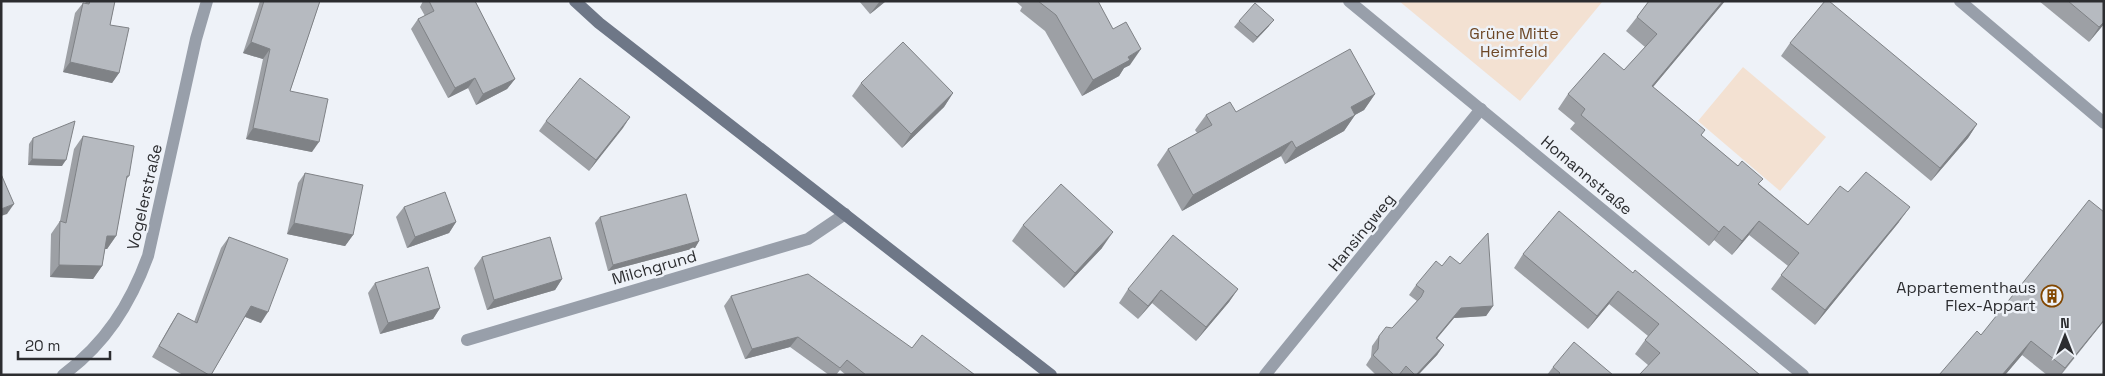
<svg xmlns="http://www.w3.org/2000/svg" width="2105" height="376" font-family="'Space Grotesk',sans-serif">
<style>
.green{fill:#f3e1d2}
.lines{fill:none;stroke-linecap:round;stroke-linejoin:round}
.lane{stroke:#989faa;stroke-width:12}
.street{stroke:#989faa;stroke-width:12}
.secondary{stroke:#6e7787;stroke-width:12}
.wall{fill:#9da0a5}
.shaded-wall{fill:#7f8286}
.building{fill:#b6bac0;stroke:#7f8286}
.labels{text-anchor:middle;stroke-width:5;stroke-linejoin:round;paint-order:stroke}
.park-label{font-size:16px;fill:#6d4726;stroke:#eef2f8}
.street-label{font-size:16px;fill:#2c2d30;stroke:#eef2f8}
.poi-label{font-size:16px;fill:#2c2d30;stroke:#eef2f8;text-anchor:end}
</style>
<rect width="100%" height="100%" fill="#eef2f8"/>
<g class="green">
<path d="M1399,1H1603L1520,101Z"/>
<path d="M1743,67L1826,137L1780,191L1698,121Z"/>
</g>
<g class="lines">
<path class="lane" d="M467,340L808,239L845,214"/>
<g class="street">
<path d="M1349,1L1803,375"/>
<path d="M1960,1L2104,123"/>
<path d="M63,375C105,344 130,305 148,256L196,39L207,1"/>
<path d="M1265,375L1481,109"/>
</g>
<path class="secondary" d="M575,1L599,23L1051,375"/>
</g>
<g class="wall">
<path d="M86,1H115L110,25L119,73L112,83L63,72L75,13L83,3L85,4Z"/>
<path d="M260,1H320L290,91L312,152L246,139L263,59L243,53Z"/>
<path d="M423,1H475L515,79L507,89L476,105L468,88L448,98L411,29L418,19L425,16L420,7Z"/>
<path d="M859,1H886L870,14Z"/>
<path d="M1015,1H1098L1130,65L1124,68L1119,76L1082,96L1045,31L1020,11L1022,7Z"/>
<path d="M1649,1H1725L1653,87L1705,130L1701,135L1808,225L1848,192L1899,222L1815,325L1771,289L1788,266L1749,235L1732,255L1714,240L1709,246L1570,129L1575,123L1558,109L1568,94L1624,70L1645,47L1626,31L1637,17Z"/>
<path d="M2039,1H2104V24L2089,42Z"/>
<path d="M1239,21L1269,26L1253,43L1234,27Z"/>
<path d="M1790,43L1977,124L1968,138L1931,181L1781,56Z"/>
<path d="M861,83L953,93L944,107L902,148L852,96Z"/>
<path d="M1375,94L1364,110L1355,115L1344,131L1285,164L1281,156L1182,211L1157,165L1168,149L1197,133L1195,130L1206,115L1236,112Z"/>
<path d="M630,117L589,171L539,131L546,121Z"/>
<path d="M83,136L129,176L126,180L116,236L107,249H105L102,266L93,279L50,277L51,234L60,221L74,149Z"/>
<path d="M33,138L62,166L28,165L29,144Z"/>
<path d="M305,173L353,235L345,246L287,234L298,183Z"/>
<path d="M404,207L456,222L449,233L407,248L396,217Z"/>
<path d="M2104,212V321L2061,375H2047L2022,355L2005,375H1939L1981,335Z"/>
<path d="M600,217L699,241L695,248L608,271L595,223Z"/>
<path d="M1023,225L1102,248L1064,288L1012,241Z"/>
<path d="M229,237L261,323L245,317L211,375H183L152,357L171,324L178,313L194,322L221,248Z"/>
<path d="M1523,254L1633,273L1760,375L1648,365L1635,354L1648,336L1609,304L1588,329L1514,268Z"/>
<path d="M482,257L562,279L555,290L487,310L474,268Z"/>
<path d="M1442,266L1493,306L1486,316L1454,318L1437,338L1444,345L1437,355L1418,375H1376L1366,365L1371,357L1372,346L1379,336L1392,328L1417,301L1409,295L1416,285Z"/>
<path d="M375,283L440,308L433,319L380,334L368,293Z"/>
<path d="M1128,289H1238L1229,302L1196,341L1152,303L1138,319L1119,303Z"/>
<path d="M731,296L912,348L975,375H846L840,370L836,375H829L790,347L745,359L724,306Z"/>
<path d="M1553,367L1613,375H1547Z"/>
</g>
<g class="shaded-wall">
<path d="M880,1H886L870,14Z"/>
<path d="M1723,1H1725L1642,100L1652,86Z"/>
<path d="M1274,20L1269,26L1253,43L1257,37Z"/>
<path d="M2104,22V24L2089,42L2099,27Z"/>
<path d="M251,42L270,49L263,59L243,53Z"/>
<path d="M1141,49L1130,65L1124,68L1119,76L1082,96L1093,80L1128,57Z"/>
<path d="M70,62L119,73L112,83L63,72Z"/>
<path d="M475,78L468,88L448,98L455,88Z"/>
<path d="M515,79L507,89L476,105L483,94Z"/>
<path d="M953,93L944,107L902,148L911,134Z"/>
<path d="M1375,94L1364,110L1340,123L1351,107Z"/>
<path d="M1355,115L1344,131L1285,164L1296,148Z"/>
<path d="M630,117L623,128L589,171L596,160Z"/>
<path d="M1977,124L1968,138L1931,181L1940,168Z"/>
<path d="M253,128L319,142L312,152L246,139Z"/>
<path d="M1292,141L1281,156L1182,211L1193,195Z"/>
<path d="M32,159L66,160L62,166L28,165Z"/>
<path d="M14,204L7,214L1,216V209Z"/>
<path d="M1910,207L1899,222L1815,325L1825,310Z"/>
<path d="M1759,221L1749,235L1732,255L1742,241Z"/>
<path d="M456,222L449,233L407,248L415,237Z"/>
<path d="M294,223L353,235L345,246L287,234Z"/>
<path d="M1724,226L1714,240L1709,246L1719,232Z"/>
<path d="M1113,232L1102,248L1064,288L1075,273Z"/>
<path d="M107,236H116L107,249H98Z"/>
<path d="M699,241L695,248L608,271L613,265Z"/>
<path d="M59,265L102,266L93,279L50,277Z"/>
<path d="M562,279L555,290L487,310L494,300Z"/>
<path d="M1238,289L1229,302L1196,341L1206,327Z"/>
<path d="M1161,290L1152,303L1138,319L1148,306Z"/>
<path d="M1618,291L1609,304L1588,329L1597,316Z"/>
<path d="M251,306L268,312L261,323L243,316Z"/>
<path d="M1493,306L1486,316L1454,318L1429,348L1436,338L1461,308Z"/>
<path d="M440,308L433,319L380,334L388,323Z"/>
<path d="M2104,320V321L2060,375L2065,368Z"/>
<path d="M798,337L790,347L745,359L752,349Z"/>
<path d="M2031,341L2022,355L2005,375H2002Z"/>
<path d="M1444,345L1437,355L1418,375H1416Z"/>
</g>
<g class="building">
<path d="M90,1H115L110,25L129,28L119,73L70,62L83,3L89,4Z"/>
<path d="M264,1H320L290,91L328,99L319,142L253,128L270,49L251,42Z"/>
<path d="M429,1H475L515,79L483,94L475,78L455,88L418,19L434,11Z"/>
<path d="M1038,1H1098L1113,29L1126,22L1141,49L1128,57L1130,60L1093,80L1056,15Z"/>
<path d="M1649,1H1723L1652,86L1705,130L1701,135L1738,166L1742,161L1763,179L1758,184L1808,225L1840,186L1848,192L1866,172L1910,207L1825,310L1781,275L1799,253L1759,221L1742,241L1724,226L1719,232L1581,115L1585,109L1568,94L1604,53L1624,70L1657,34L1637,17Z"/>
<path d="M1825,1H1829L1977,124L1940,168L1790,43Z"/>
<path d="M2068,1H2104V22L2099,27Z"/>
<path d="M1255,3L1274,20L1257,37L1239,21Z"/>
<path d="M903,42L953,93L911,134L861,83Z"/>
<path d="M1350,49L1375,94L1351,107L1355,115L1296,148L1292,141L1193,195L1168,149L1212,125L1206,115L1230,102L1236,112Z"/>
<path d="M580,78L630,117L596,160L546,121Z"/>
<path d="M75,121L66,160L32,159L33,138Z"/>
<path d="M83,136L134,146L129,176H127L116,236H107L102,266L59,265L60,221L66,223Z"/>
<path d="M305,173L363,185L353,235L294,223Z"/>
<path d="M1,174L14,204L1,209Z"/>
<path d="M1061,184L1113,232L1075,273L1023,225Z"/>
<path d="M445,192L456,222L415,237L404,207Z"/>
<path d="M686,194L699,241L613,265L600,217Z"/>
<path d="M2089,200L2104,212V320L2065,368L2031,341L2002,375H1939L1977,331L1981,335Z"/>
<path d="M1559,211L1633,273L1635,270L1760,375H1639L1660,353L1645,340L1659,324L1618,291L1597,316L1523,254Z"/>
<path d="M1488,233L1493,306L1461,308L1436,338L1444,345L1416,375H1415L1406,366L1399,375H1394L1373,355L1378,349L1379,336L1386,327L1392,328L1421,297L1424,291L1416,285L1436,261L1442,266L1450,256L1460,264Z"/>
<path d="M1173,235L1238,289L1206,327L1161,290L1148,306L1128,289Z"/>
<path d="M229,237L288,259L268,312L251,306L211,375H209L159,346L178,313L197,323Z"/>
<path d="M550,237L562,279L494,300L482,257Z"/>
<path d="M428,267L440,308L388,323L375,283Z"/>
<path d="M808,274L912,348L922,335L975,375H866L847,360L840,368L798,337L752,349L731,296Z"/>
<path d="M1574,342L1613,375H1558L1560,373L1553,367Z"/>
</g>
<defs>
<g id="building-ring" transform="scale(1.125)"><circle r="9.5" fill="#eef2f8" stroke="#824700" stroke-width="1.5"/><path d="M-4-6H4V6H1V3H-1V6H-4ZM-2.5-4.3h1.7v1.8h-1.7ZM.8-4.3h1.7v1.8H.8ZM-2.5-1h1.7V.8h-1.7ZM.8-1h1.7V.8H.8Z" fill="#824700"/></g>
</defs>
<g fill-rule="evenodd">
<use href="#building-ring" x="2052" y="296"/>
</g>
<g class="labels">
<g class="park-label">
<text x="1514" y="39">Grüne Mitte<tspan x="1514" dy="18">Heimfeld</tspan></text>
</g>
<g class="street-label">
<text transform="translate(1587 175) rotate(40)" y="6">Homannstraße</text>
<text transform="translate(144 197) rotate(-77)" y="6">Vogelerstraße</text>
<text transform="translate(1361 232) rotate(-51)" y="6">Hansingweg</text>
<text transform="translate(654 267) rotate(-16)" y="6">Milchgrund</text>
</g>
<g class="poi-label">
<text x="2036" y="293">Appartementhaus<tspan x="2036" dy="18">Flex-Appart</tspan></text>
</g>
</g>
<rect width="2105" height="376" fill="none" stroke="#2c2d30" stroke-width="5"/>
<g transform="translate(2065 336)" stroke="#eef2f8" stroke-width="4" paint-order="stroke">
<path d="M0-4L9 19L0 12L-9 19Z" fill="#2c2d30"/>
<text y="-8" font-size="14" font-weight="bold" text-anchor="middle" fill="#2c2d30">N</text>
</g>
<path d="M18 351v8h92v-8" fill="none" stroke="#2c2d30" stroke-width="2.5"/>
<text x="25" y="351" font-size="15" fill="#2c2d30" stroke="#eef2f8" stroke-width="4" paint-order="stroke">20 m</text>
</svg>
